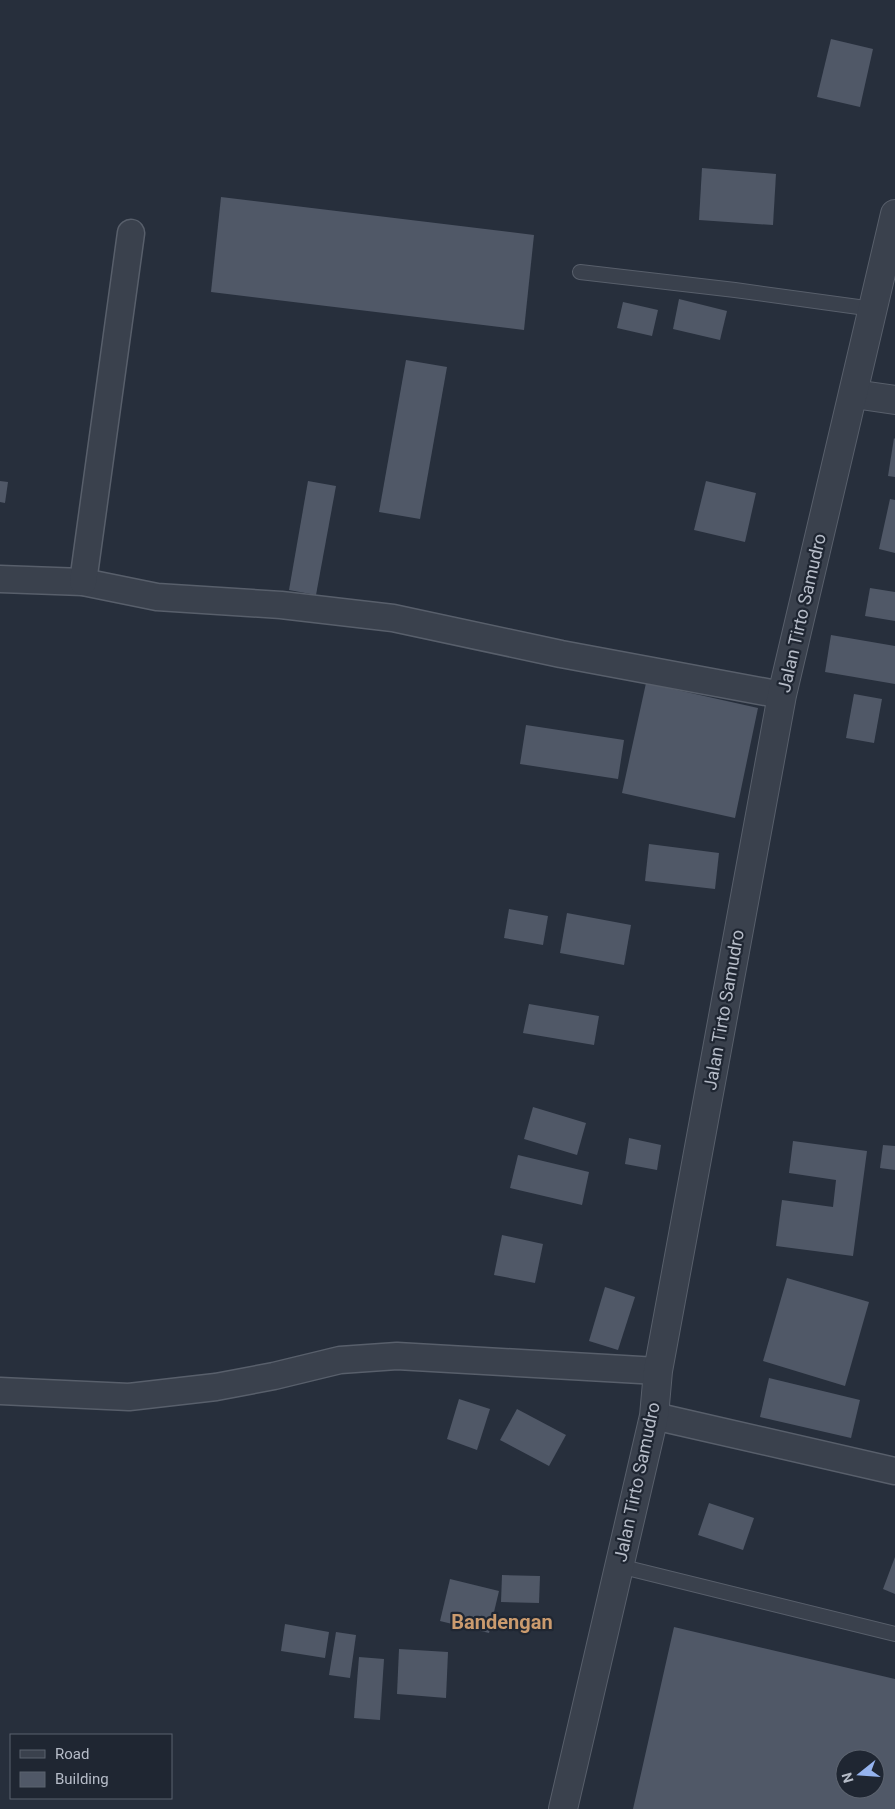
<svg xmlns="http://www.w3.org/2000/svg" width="895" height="1809" font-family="Roboto,sans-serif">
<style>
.building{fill:#505867;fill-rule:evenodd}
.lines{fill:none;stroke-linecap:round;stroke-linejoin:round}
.service-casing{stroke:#585f6b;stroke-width:16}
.minor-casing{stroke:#585f6b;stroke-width:29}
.tertiary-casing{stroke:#585f6b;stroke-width:30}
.service{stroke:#3a414d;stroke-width:14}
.minor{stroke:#3a414d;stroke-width:26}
.tertiary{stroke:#3a414d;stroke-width:28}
.labels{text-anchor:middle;stroke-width:4.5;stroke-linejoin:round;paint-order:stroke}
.street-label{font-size:18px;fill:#b6bcc8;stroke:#1f2632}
.quarter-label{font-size:20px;font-weight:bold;fill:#cb9b6e;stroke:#1f2632}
</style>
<rect width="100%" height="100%" fill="#272f3c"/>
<g class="building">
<path d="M831,39L873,49L860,107L817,97Z"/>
<path d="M702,168L776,174L773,225L699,220Z"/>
<path d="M221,197L534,235L524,330L211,292Z"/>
<path d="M679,299L727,311L720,340L673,329Z"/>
<path d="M623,302L658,310L652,336L617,328Z"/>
<path d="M406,360L447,367L420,519L379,512Z"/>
<path d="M894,438L895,439V477L888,476Z"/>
<path d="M0,481L8,482L5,503L0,502Z"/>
<path d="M308,481L336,486L316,595L289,590Z"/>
<path d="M706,481L756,493L745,542L694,530Z"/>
<path d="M890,499L895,500V553L879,549Z"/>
<path d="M870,588L895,592V621L865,616Z"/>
<path d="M831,635L895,646V684L825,672Z"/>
<path d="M646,683L758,708L735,818L622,793Z"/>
<path d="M854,694L882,699L874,743L846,738Z"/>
<path d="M526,725L624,740L618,779L520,764Z"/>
<path d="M649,844L719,853L715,889L645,881Z"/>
<path d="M509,909L548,916L543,945L504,938Z"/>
<path d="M567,913L631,925L624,965L560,953Z"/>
<path d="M529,1004L599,1016L594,1045L523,1033Z"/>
<path d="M533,1107L586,1123L577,1155L524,1139Z"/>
<path d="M629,1138L661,1145L657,1170L625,1164Z"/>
<path d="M793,1141L867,1151L853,1256L776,1246L782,1200L833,1207L836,1180L789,1173Z"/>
<path d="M883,1145L895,1146V1170L880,1168Z"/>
<path d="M518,1155L589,1172L582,1205L510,1188Z"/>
<path d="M502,1235L543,1244L535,1283L494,1275Z"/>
<path d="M787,1278L869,1302L845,1386L763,1361Z"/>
<path d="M605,1287L635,1297L618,1350L589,1341Z"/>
<path d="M769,1378L860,1400L851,1438L760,1417Z"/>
<path d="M459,1399L490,1409L477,1450L447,1439Z"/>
<path d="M517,1409L566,1435L549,1466L500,1440Z"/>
<path d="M709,1503L754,1518L743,1550L698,1535Z"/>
<path d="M895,1557V1594L883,1589Z"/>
<path d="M502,1575L540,1576L539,1603L501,1602Z"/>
<path d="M450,1579L499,1591L489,1633L440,1621Z"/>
<path d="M285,1624L329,1632L325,1658L281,1651Z"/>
<path d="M674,1627L895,1679V1809H633ZM845,1759H875V1789H845Z"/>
<path d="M336,1632L356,1635L350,1678L329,1675Z"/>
<path d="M399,1649L448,1652L446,1698L397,1694Z"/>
<path d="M359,1657L384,1659L380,1720L354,1718Z"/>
</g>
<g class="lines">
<g class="service-casing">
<g id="service">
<path d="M580,272L735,290L873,309"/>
<path d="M619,1566L895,1634"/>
</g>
</g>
<g class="minor-casing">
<g id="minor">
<path d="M0,579L83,582L157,597L281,605L393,618L561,654L782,695"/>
<path d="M83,582L131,233"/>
<path d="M0,1391L129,1397L216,1387L274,1376L340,1360L397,1356L658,1371"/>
<path d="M654,1416L895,1471"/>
</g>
</g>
<g class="tertiary-casing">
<g id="tertiary">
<path d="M854,394L895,400"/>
<path d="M563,1809L654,1416L658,1371L782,695L895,214"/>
</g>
</g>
<use href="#service" class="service"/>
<use href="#minor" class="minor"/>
<use href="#tertiary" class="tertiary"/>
</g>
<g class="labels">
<g class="street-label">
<text transform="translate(802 613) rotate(-77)" y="6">Jalan Tirto Samudro</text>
<text transform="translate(724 1010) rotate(-80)" y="6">Jalan Tirto Samudro</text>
<text transform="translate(637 1482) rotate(-78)" y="6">Jalan Tirto Samudro</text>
</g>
<g class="quarter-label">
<text x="502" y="1629">Bandengan</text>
</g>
</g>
<rect x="10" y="1734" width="162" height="65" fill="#1f2632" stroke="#5b626e"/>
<rect x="20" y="1750" width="25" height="8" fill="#3a414d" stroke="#5b626e"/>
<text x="55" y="1759" font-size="15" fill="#b6bcc8">Road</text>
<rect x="20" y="1772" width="25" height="15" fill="#505867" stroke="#5b626e"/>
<text x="55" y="1784" font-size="15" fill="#b6bcc8">Building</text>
<g transform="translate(860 1774) rotate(253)"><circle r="24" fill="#1f2632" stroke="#5b626e"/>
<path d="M0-4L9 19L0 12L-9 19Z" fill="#95b3ee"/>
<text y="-8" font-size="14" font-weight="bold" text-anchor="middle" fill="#b6bcc8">N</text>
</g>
</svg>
